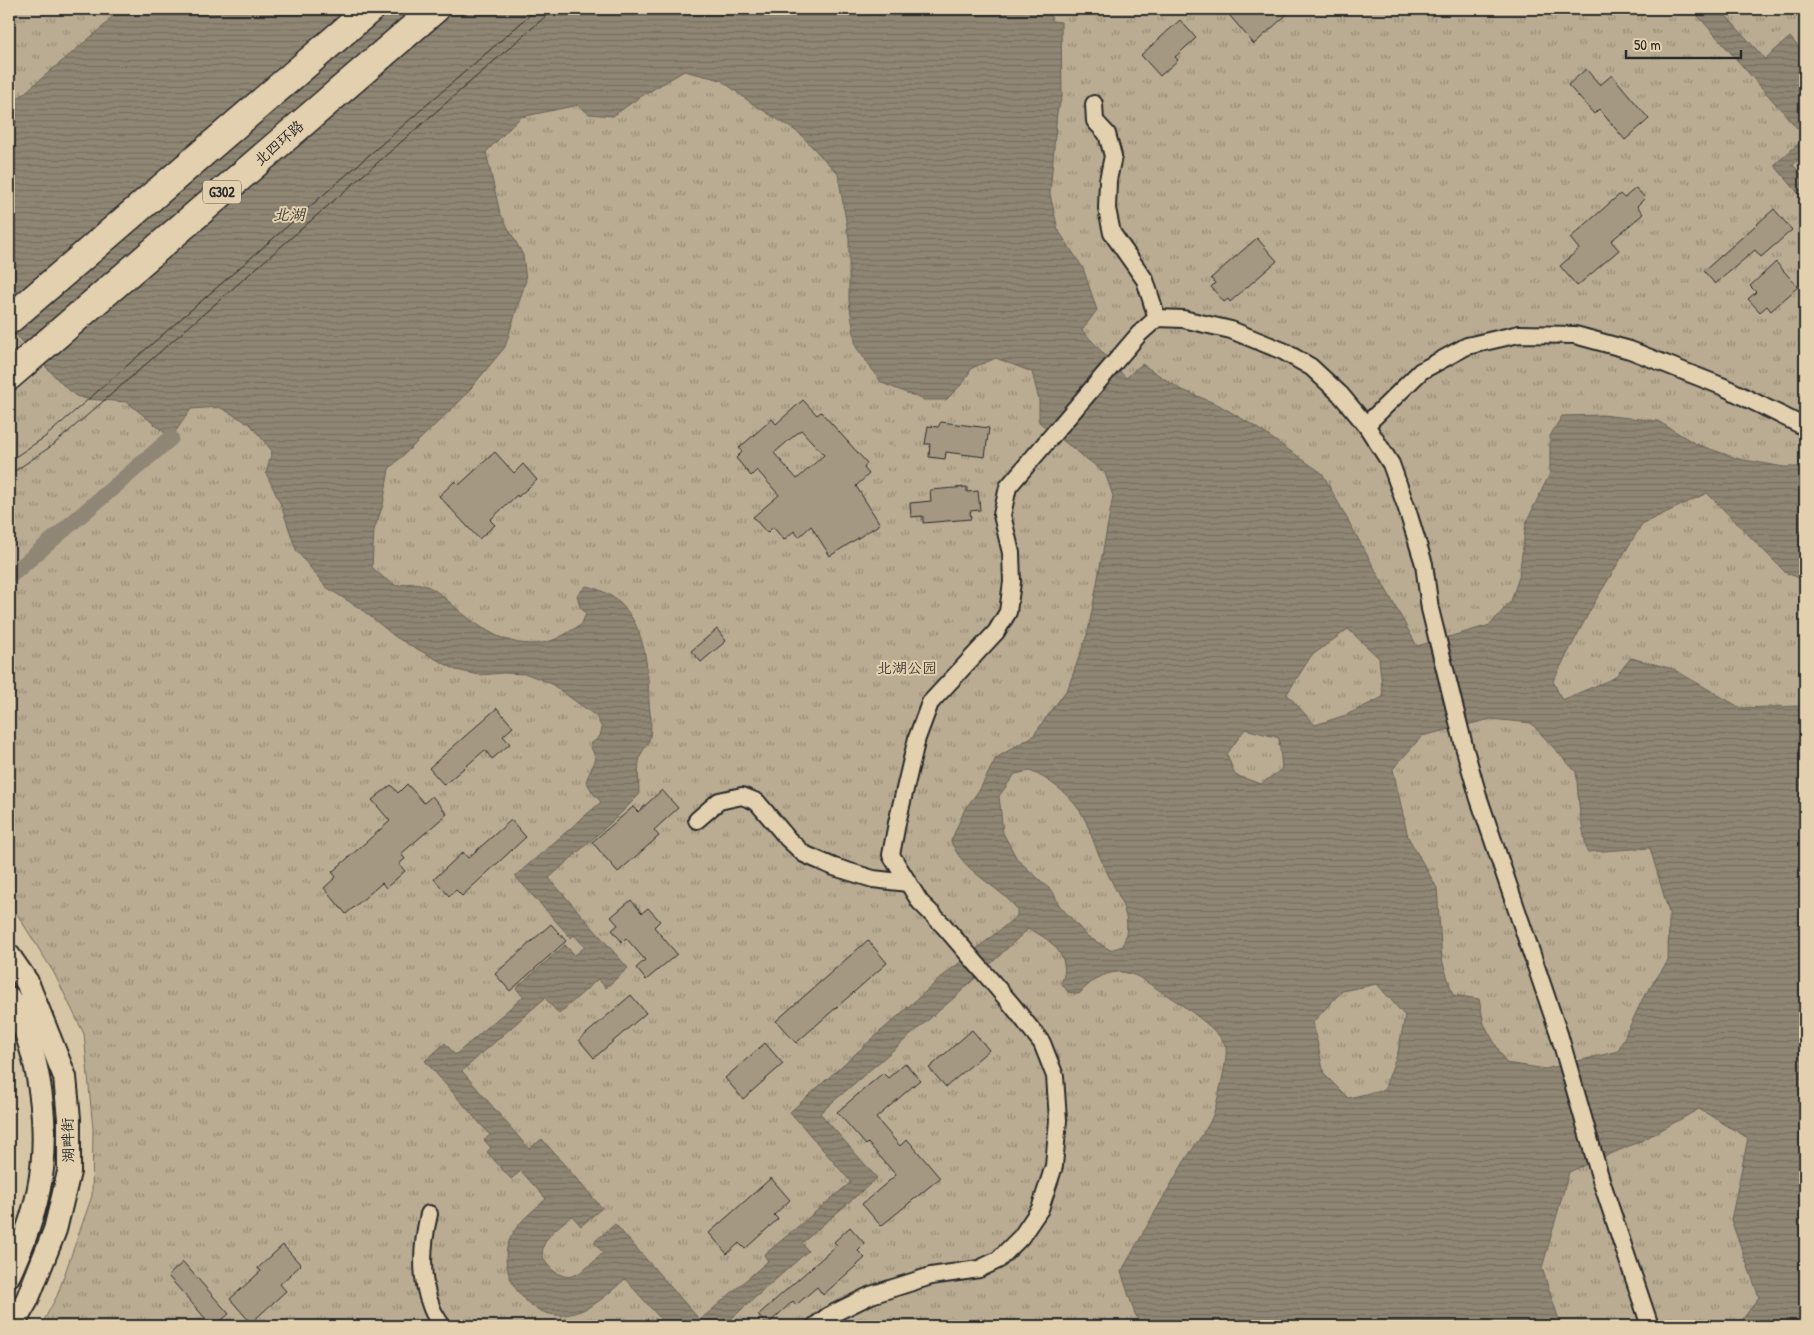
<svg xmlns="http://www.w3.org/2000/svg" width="1814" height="1335" font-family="'Patrick Hand','LXGW WenKai TC',sans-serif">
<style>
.park{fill:url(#park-tufts);stroke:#726c5e}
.water{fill:url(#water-rules);stroke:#686257;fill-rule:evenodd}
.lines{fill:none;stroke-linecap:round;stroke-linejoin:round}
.canal{stroke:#908674;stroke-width:16}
.building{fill:#a49882;stroke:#2b2b2b;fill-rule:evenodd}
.street-casing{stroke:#2b2b2b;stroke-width:20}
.secondary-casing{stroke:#2b2b2b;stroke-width:26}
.highway-casing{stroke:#2b2b2b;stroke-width:31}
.street{stroke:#e2d0ae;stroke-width:16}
.secondary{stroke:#e2d0ae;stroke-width:22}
.highway{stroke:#e2d0ae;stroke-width:28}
.tram{stroke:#2b2b2b;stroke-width:1}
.labels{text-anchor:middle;stroke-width:4;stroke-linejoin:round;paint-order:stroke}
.shield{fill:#e2d0ae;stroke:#625c52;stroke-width:1}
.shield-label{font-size:14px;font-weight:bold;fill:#2b2b2b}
.street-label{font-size:15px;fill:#2b2b2b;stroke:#e2d0ae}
.park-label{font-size:15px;fill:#403e3a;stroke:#e2d0ae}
.water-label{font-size:16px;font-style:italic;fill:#44423d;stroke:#e2d0ae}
</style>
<defs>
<pattern id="park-tufts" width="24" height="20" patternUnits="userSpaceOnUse" patternTransform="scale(1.25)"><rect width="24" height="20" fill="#baac92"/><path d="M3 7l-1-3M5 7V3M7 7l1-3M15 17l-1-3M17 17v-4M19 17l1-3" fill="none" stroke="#978c77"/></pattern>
<pattern id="water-rules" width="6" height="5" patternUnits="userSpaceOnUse" patternTransform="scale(1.25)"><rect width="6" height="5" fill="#908674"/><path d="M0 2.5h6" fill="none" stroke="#766e5f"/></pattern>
</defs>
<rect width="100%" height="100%" fill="#d7c6a6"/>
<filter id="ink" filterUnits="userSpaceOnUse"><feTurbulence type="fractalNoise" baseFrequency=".02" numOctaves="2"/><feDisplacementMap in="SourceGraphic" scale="10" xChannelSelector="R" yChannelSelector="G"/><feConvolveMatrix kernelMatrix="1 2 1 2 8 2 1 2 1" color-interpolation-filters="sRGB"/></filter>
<g filter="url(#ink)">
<path class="park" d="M9,9H1805V1326H41L57,1296L92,1196L93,1129L84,1034L54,973L17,914L9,905Z"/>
<g class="water">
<path d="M118,9H1049L1052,21L1061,22L1062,97L1057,112L1050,194L1058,230L1083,268L1097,310L1082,330L1126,378L1142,364L1180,389L1219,405L1254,426L1322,473L1417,646L1490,625L1511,601L1519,577L1526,523L1550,473V436L1562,416L1602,415L1658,421L1696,444L1739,459L1784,467H1805V580L1786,573L1707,493L1642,524L1594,603L1553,681L1562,700L1614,678L1631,658L1673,669L1741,708L1800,706L1805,707V1326H1738L1759,1297L1731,1220L1748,1138L1699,1109L1643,1140L1569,1172L1542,1268L1561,1326H1143L1135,1314L1121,1272C1141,1237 1161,1201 1181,1167C1190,1151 1207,1131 1213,1115C1217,1103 1228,1059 1226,1048C1222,1028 1166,995 1148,983C1122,964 1100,971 1079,994L1068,992L1061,983C1074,958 1049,937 1028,929L955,997L820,1113L877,1178L802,1243L808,1251L723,1326H667L625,1279C607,1295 590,1312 564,1315C526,1319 492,1269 512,1235C520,1220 534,1210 546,1199L521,1171L511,1179L487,1152L491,1148L484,1140L490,1135L425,1061L445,1043L455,1055L523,997L516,988L565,945L575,955L585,947L574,935L571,938L515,876L601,802L593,793L586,781L596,759L590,745L600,736L602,728L596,716L550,683L527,674L503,673L480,675L456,670L397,638L361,609L326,587L296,550L281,505L266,473L272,451L250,424L219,407L191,409L171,438L127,402L87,399L76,396L62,384L9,327V106L105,25ZM684,71L721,80L750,102L799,133L838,174L849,238V301L856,347L882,383L924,400H946L963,383L972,368L996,358L1032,372L1039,400V422L1105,473L1113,496L1088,632L1068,688L1033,736L996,758L980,789L965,809L951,841C963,873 997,884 1017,909V916L943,976L790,1112L851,1182L764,1255L768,1261L700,1320L615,1224L594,1242L603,1253C594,1261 584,1272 572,1276C566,1278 558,1274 554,1271C527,1249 554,1230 572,1216L581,1226L602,1208L542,1139L529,1149L462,1071L545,998L559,1014L598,979L606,988L628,968L549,878L616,818L639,795C639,783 637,769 640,757C642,750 649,744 650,737C652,726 650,713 649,702C648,654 642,598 586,586L577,595L580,606L586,614L581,625C571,630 561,638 550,641C515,652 481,630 455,607C446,599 433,586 420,584C413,582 405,584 397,586L384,578L372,567L374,530L383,505L389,469L461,400L505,347L526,280L523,255L500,213L486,152L521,117L578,105L589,114L613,116L637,99ZM1348,629L1379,658L1383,697L1346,715L1315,725L1287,694L1311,656ZM1491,719L1531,723L1576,772L1580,814L1587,852L1650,848L1669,913L1668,961L1643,998L1618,1051L1546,1069L1506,1063L1484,1024L1479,999L1453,995L1442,960L1437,888L1408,837L1393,769L1422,736ZM1245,729L1279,738L1282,769L1261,784L1235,775L1227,754ZM1030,771C1051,780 1067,793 1080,811C1089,824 1093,843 1100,857C1108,877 1121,895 1126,917C1128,927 1126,936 1123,946L1110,950L1087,936L1059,905L1053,892L1017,859L1003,833L999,796L1015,774ZM1377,984L1405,1016L1398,1052L1384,1090L1348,1098L1324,1074L1313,1022L1342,991Z"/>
<path d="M1692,9H1720L1765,59L1790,37L1805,55V67L1802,70L1805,73V137Z"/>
<path d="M1805,138V154L1793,165L1805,179V201L1774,165Z"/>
</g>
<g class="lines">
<path class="canal" d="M9,577L171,438"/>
</g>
<g class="building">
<path d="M1224,9H1293L1254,44Z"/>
<path d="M1180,20L1196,38L1175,57L1178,60L1160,76L1141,55Z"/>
<path d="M1586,69L1600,85L1612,75L1649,119L1625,140L1599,109L1594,114L1568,85Z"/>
<path d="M1636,188L1645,198L1637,206L1643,214L1611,241L1619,250L1577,286L1560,266L1579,249L1570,238L1620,194L1624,198Z"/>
<path d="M1774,209L1792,230L1761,257L1755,250L1715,284L1704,271Z"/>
<path d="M1257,238L1277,261L1230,302L1228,299L1224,302L1211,287L1215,283L1211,278Z"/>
<path d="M1776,262L1798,287L1771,311L1767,306L1760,312L1748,299L1756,292L1750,286Z"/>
<path d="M803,400L817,415L821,412L867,463L864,468L869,474L856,486L880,524L830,556L811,526L799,537L794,531L784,540L773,527L767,533L753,517L779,495L757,470L751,476L736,458L742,452L739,448L772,419L776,424ZM801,430L824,455L797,479L774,453Z"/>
<path d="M941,422L989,428L985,457L946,452L945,459L929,457L930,444H925L928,426L938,427Z"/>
<path d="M495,452L514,473L523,464L537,480L518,497L517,495L490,520L495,525L479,539L439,496L455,481L459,485Z"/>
<path d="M967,487V492L978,491L980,510L970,511L971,519L923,523V516L911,517L910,503L931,501L930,490Z"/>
<path d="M717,629L726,641L701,662L691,651Z"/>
<path d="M497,708L513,727L503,736L510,744L492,759L485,750L444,785L429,768Z"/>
<path d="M407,784L424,803L432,796L447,814L401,854L405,859L399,864L405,871L386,888L382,883L346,914L324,888L336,877L332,872L390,821L372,800L391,785L398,793Z"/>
<path d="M662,790L678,808L654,830L659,836L618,872L592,842L633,807L638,812Z"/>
<path d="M511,820L526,837L462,896L456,890L449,896L434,879L463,852L468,858Z"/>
<path d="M631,900L642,913L648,908L660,921L654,927L677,954L646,980L636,968L645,960L626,938L622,942L612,930L618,925L611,917Z"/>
<path d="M551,924L566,941L510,991L495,974Z"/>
<path d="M868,940L887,963L796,1043L776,1021Z"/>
<path d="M631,995L646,1013L594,1058L579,1040Z"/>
<path d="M972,1030L989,1050L946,1087L929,1068Z"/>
<path d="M765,1043L783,1064L743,1099L725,1078Z"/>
<path d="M905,1063L920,1080L876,1118L900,1146L907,1139L940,1178L881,1226L862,1204L896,1175L868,1143L866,1145L837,1112L883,1073L888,1078Z"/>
<path d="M771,1178L790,1200L774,1215L778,1219L745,1249L739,1243L727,1254L709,1233Z"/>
<path d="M850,1227L865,1244L858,1251L865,1258L823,1295L817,1287L796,1305L793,1301L767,1325L758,1315L837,1245L834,1242Z"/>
<path d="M283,1245L301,1265L280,1284L286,1291L251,1323L230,1299L261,1271L258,1268Z"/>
<path d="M183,1262L229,1314L215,1326H212L168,1276Z"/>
</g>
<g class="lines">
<g class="street-casing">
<g id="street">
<path d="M1094,104L1095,121L1107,134L1113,156L1108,180L1107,209L1112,233L1145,280L1157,318"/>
<path d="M1366,425L1421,371L1467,346L1519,334L1575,335L1630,350L1724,387L1805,427"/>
<path d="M697,820L719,801L742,796L757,802L788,839L804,854L834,867L873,879L908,883"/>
<path d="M429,1214C422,1244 419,1276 431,1306C433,1313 438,1320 442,1326"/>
<path d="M815,1326L828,1316L871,1295L931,1276L979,1269L998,1260L1021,1237L1040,1209L1054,1166L1058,1120L1055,1076L1042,1043L1012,1005L944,926L920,902L891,855L897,823L917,738L930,703L996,632L1008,612L1012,582L1011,553L1002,515L1008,487L1139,334L1157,318L1183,319L1231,330L1283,351L1311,367L1340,394L1366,425L1391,464L1407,509L1424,564L1430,609L1465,750L1479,799L1559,1034L1601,1180L1650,1326"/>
</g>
</g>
<g class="secondary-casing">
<g id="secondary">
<path d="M9,956L27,982L65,1077L69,1119V1172L55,1230L27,1300L12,1326"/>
<path d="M9,998C41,1049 51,1134 38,1193C32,1222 21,1249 9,1275"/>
</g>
</g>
<g class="highway-casing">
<g id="highway">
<path d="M9,320L370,9"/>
<path d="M9,376L435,9"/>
</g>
</g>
<use href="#street" class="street"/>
<use href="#secondary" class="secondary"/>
<use href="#highway" class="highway"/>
<g class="tram">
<path d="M9,461L45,437L537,9"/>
<path d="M9,475L53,445L554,9"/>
</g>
</g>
</g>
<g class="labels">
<rect class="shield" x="203" y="180.5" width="38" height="23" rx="4"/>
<g class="shield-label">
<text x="222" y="197">G302</text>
</g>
<g class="street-label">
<text transform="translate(279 143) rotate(-41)" y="5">北四环路</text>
<text transform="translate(68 1140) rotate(-91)" y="5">湖畔街</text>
</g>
<g class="park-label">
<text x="907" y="673">北湖公园</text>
</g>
<g class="water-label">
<text x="289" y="220">北湖</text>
</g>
</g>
<rect width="1814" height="1335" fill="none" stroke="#e2d0ae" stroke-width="30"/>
<rect x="15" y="15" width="1784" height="1305" fill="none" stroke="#2b2b2b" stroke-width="2" filter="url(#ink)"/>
<path d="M1626 50v8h115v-8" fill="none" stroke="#2b2b2b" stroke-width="2.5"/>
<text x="1634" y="50" font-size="15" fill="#2b2b2b" stroke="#e2d0ae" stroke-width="4" paint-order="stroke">50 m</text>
</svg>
